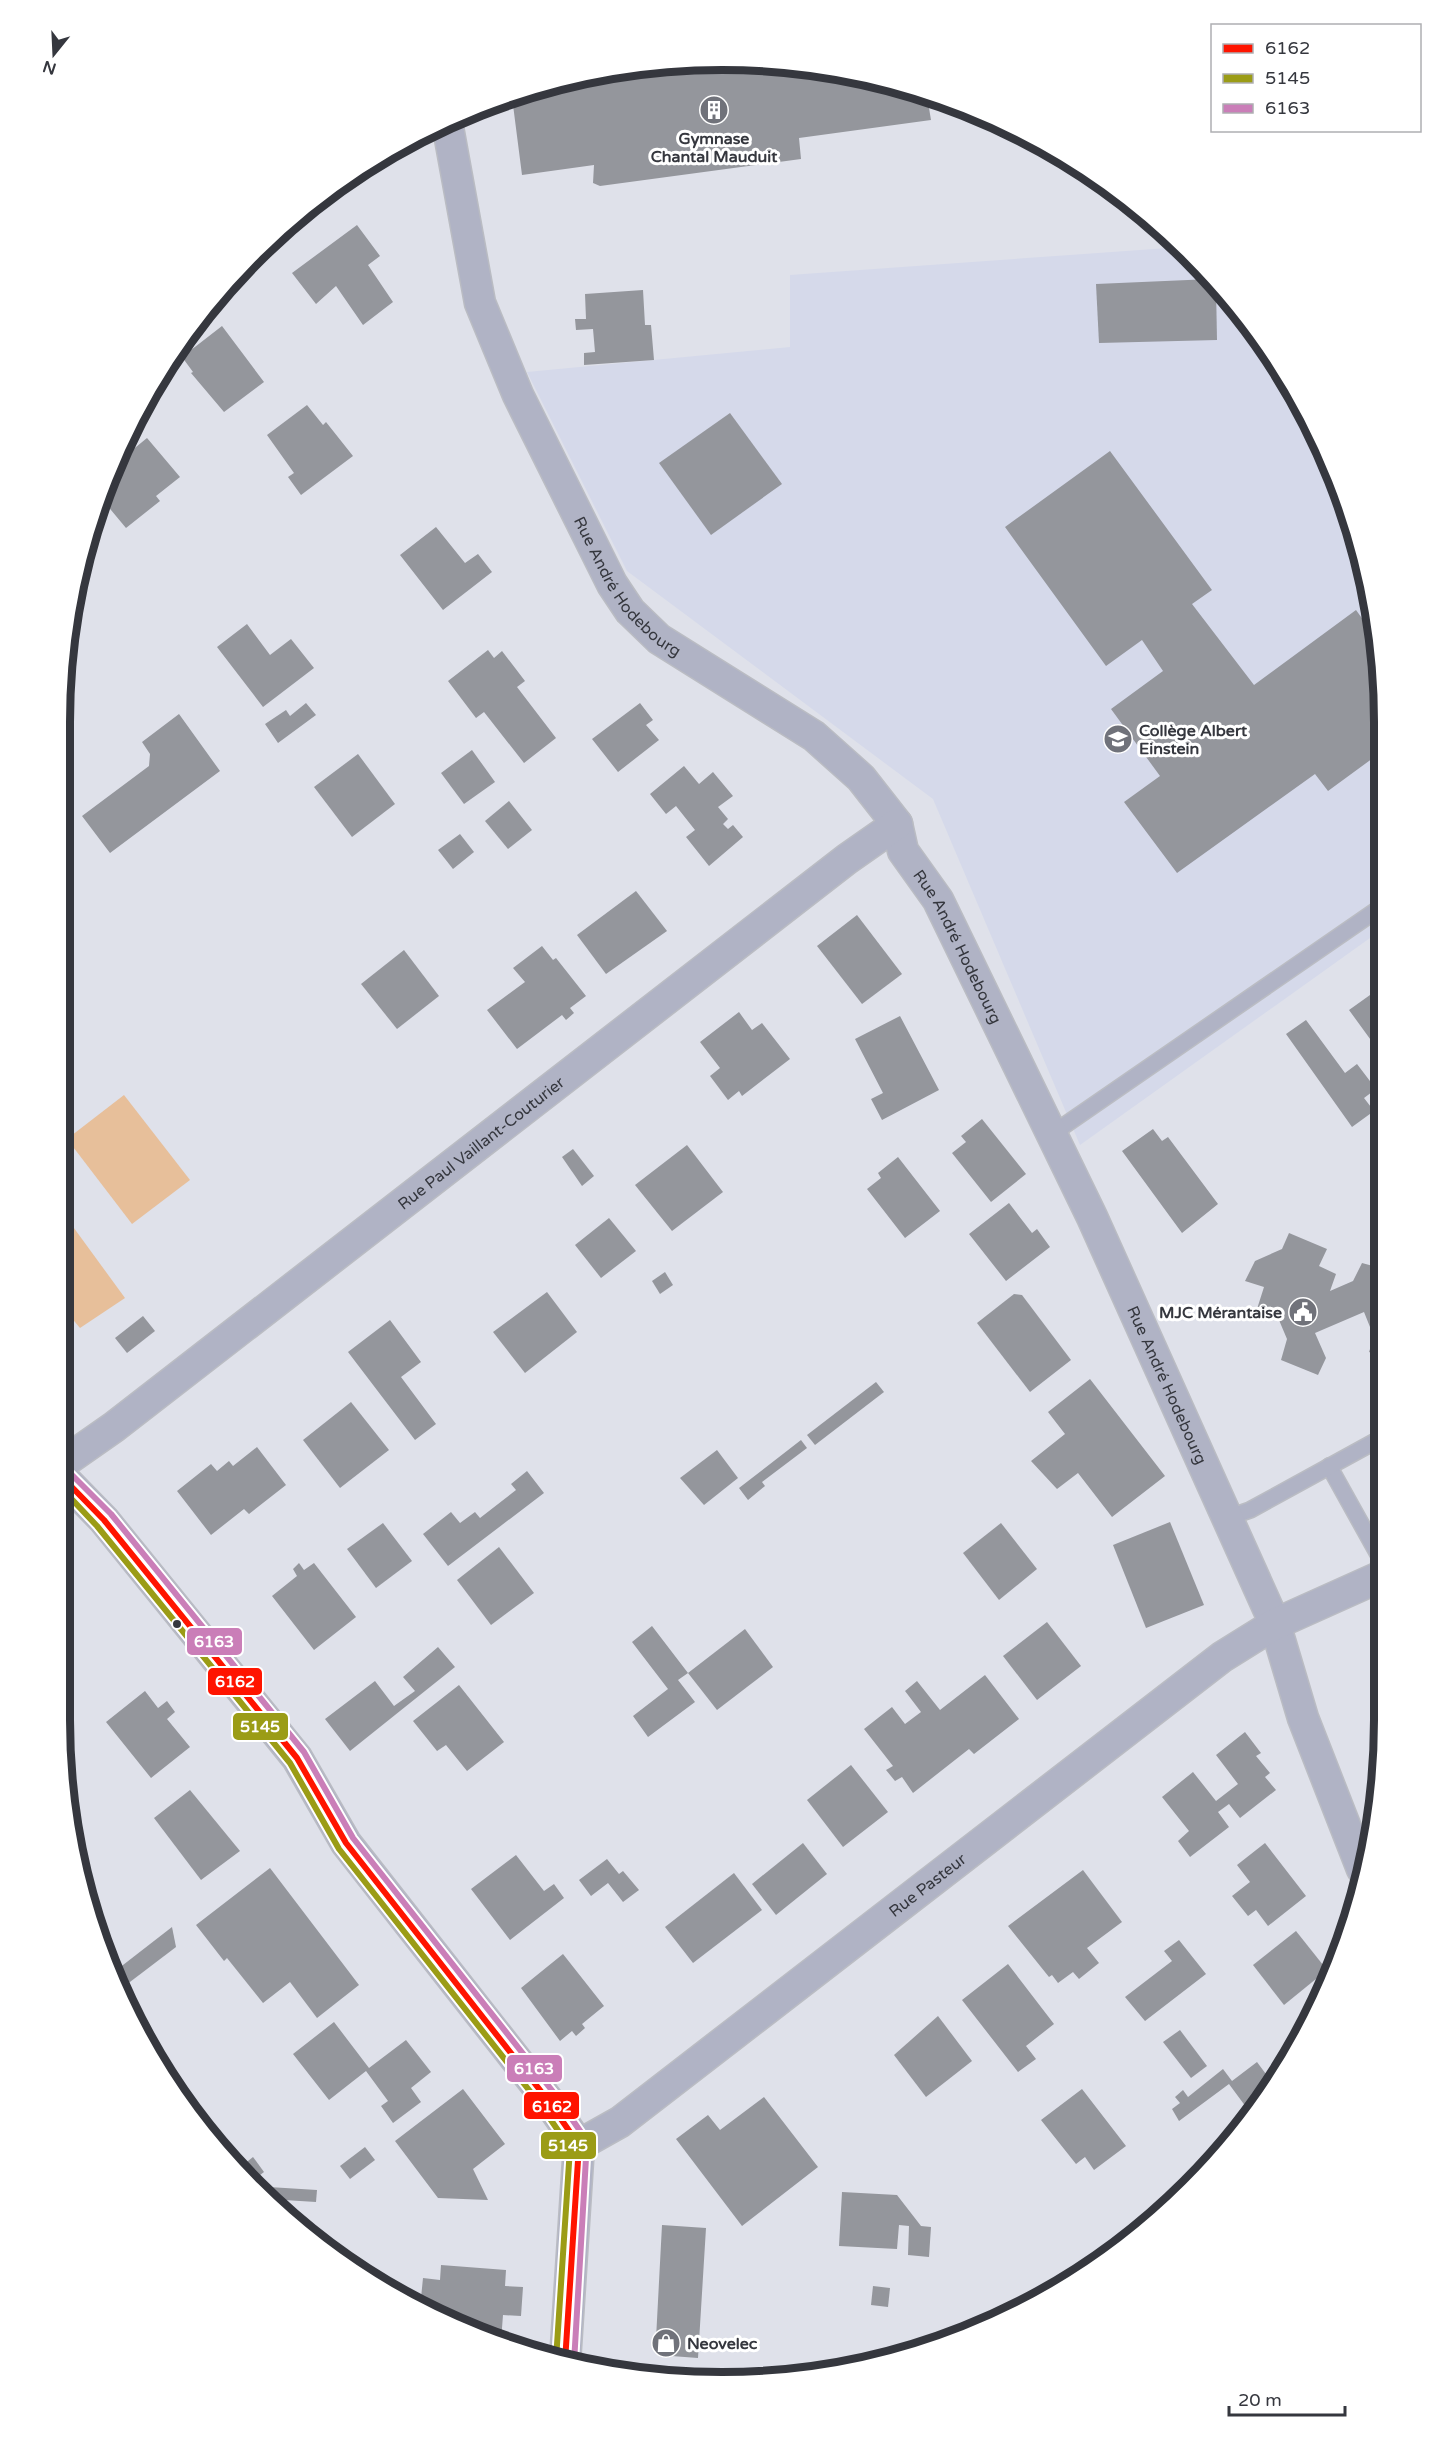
<svg xmlns="http://www.w3.org/2000/svg" width="1445" height="2442" font-family="'Varela Round',sans-serif">
<style>
.built{fill:#d5d9ea}
.green{fill:#e7bf9a}
.building{fill:#94969c}
.lines{fill:none;stroke-linecap:round;stroke-linejoin:round}
.lane-casing{stroke:#babcc3;stroke-width:18}
.street-casing{stroke:#babcc3;stroke-width:33}
.lane{stroke:#b0b3c5;stroke-width:15}
.street{stroke:#b0b3c5;stroke-width:30}
.bus-1-casing{stroke:#fff;stroke-width:10}
.bus-2-casing{stroke:#fff;stroke-width:10}
.bus-3-casing{stroke:#fff;stroke-width:10}
.bus-1{stroke:#ff1400;stroke-width:6}
.bus-2{stroke:#9b9c16;stroke-width:6}
.bus-3{stroke:#ca7eb8;stroke-width:6}
.bus-dot{fill:#35373e;stroke:#fff;stroke-width:2}
.labels{text-anchor:middle;stroke-width:6;stroke-linejoin:round;paint-order:stroke}
.poi-label{font-size:16px;font-weight:bold;fill:#35373e;stroke:#fff;text-anchor:start}
.street-label{font-size:16px;fill:#35373e;stroke:#fff}
.rim{fill:none;stroke:#35373e;stroke-width:8}
.line-badge{stroke:#fff;stroke-width:2}
.badge-label{font-size:16px;text-anchor:middle;font-weight:bold;fill:#fff}
</style>
<rect width="100%" height="100%" fill="#dfe1ea"/>
<path class="built" d="M1182,247L1191,254L1296,391L1350,510L1384,679V928L1080,1145L933,799L627,571L527,372L790,347V275Z"/>
<g class="green">
<path d="M124,1095L190,1180L132,1224L67,1139Z"/>
<path d="M63,1213L125,1298L80,1328L64,1309Z"/>
</g>
<g class="building">
<path d="M722,60L851,73L927,96L931,120L799,138L801,159L741,167L600,186L593,183L594,165L522,175L512,97L593,73Z"/>
<path d="M357,225L380,256L368,265L393,302L363,325L336,286L316,304L292,273Z"/>
<path d="M1211,279L1216,287L1217,340L1099,343L1096,284Z"/>
<path d="M643,290L645,325H651L654,360L584,365V353L595,352L593,329L576,330L575,319H586L585,294Z"/>
<path d="M222,326L264,382L224,412L191,373L193,372L182,357Z"/>
<path d="M307,405L323,425L326,422L353,456L301,495L288,477L294,473L267,435Z"/>
<path d="M730,413L782,484L711,535L659,463Z"/>
<path d="M147,438L180,477L156,496L160,501L126,528L101,498L123,454L125,456Z"/>
<path d="M1110,451L1212,590L1192,604L1254,685L1356,610L1369,628L1373,625L1384,679V750L1328,791L1315,774L1177,873L1124,802L1160,776L1111,709L1163,671L1142,640L1106,666L1005,527Z"/>
<path d="M436,527L465,563L478,554L492,572L443,610L400,555Z"/>
<path d="M247,624L270,655L291,639L314,668L263,707L217,647Z"/>
<path d="M488,650L494,658L502,651L525,681L517,687L556,738L524,763L484,712L476,718L448,681Z"/>
<path d="M306,703L316,715L278,743L265,724L286,710L290,716Z"/>
<path d="M640,703L653,720L646,725L659,740L618,772L592,739Z"/>
<path d="M179,714L220,771L110,853L82,816L149,766L150,754L142,742Z"/>
<path d="M472,750L495,782L464,804L441,773Z"/>
<path d="M358,754L395,804L352,837L314,787Z"/>
<path d="M684,766L699,784L713,772L733,796L718,807L728,819L723,824L728,829L733,825L743,837L709,866L686,837L695,830L676,806L666,814L650,794Z"/>
<path d="M509,801L532,830L508,849L485,821Z"/>
<path d="M460,834L474,852L453,869L438,850Z"/>
<path d="M636,891L667,931L606,974L577,935Z"/>
<path d="M857,915L902,974L862,1004L817,946Z"/>
<path d="M542,946L553,960L556,958L586,996L570,1008L574,1013L566,1020L562,1015L517,1049L487,1010L525,982L513,968Z"/>
<path d="M404,950L439,996L397,1029L361,984Z"/>
<path d="M1384,985V1044L1380,1039L1373,1043L1349,1010Z"/>
<path d="M739,1012L752,1030L762,1023L790,1059L742,1096L739,1091L728,1100L710,1076L720,1068L700,1042Z"/>
<path d="M900,1016L939,1090L882,1120L871,1099L883,1093L855,1039Z"/>
<path d="M1306,1020L1345,1073L1357,1064L1376,1089L1364,1098L1374,1111L1352,1127L1286,1034Z"/>
<path d="M982,1119L1026,1174L991,1202L952,1153L966,1142L961,1136Z"/>
<path d="M1153,1129L1162,1141L1168,1137L1218,1204L1182,1233L1122,1151Z"/>
<path d="M687,1145L723,1192L672,1231L635,1185Z"/>
<path d="M573,1149L594,1176L582,1186L562,1157Z"/>
<path d="M898,1157L940,1211L905,1238L867,1189L881,1178L878,1173Z"/>
<path d="M1009,1203L1032,1233L1037,1229L1050,1247L1006,1281L969,1234Z"/>
<path d="M609,1218L636,1251L601,1278L575,1245Z"/>
<path d="M1289,1233L1327,1249L1319,1266L1336,1274L1330,1291L1353,1281L1362,1263L1384,1269V1358L1369,1352L1374,1337L1364,1312L1315,1333L1326,1358L1318,1375L1281,1360L1287,1339L1276,1313L1257,1309L1264,1287L1245,1281L1255,1261L1282,1249Z"/>
<path d="M665,1272L673,1285L660,1294L652,1281Z"/>
<path d="M547,1292L577,1332L525,1373L493,1332Z"/>
<path d="M1014,1294L1022,1295L1071,1360L1030,1392L977,1323Z"/>
<path d="M143,1316L155,1331L127,1353L115,1338Z"/>
<path d="M390,1320L421,1362L401,1377L436,1424L415,1440L348,1352Z"/>
<path d="M1090,1379L1165,1476L1112,1517L1078,1473L1057,1489L1031,1461L1065,1434L1048,1412Z"/>
<path d="M876,1382L884,1392L815,1445L807,1435Z"/>
<path d="M351,1402L389,1450L340,1488L303,1440Z"/>
<path d="M801,1440L807,1448L762,1482L765,1486L748,1500L739,1488Z"/>
<path d="M257,1447L286,1485L249,1514L244,1509L211,1535L177,1491L211,1464L217,1471L229,1461L233,1466Z"/>
<path d="M717,1450L738,1478L704,1505L680,1478Z"/>
<path d="M527,1471L544,1493L448,1566L423,1534L451,1512L460,1523L475,1512L480,1518L516,1490L511,1484Z"/>
<path d="M1170,1522L1204,1605L1146,1628L1113,1545Z"/>
<path d="M383,1523L412,1561L376,1588L347,1549Z"/>
<path d="M1001,1523L1037,1569L999,1600L963,1553Z"/>
<path d="M499,1547L534,1593L491,1625L457,1580Z"/>
<path d="M299,1563L304,1570L314,1563L356,1617L314,1650L272,1596L297,1576L293,1569Z"/>
<path d="M1047,1622L1081,1666L1037,1700L1003,1656Z"/>
<path d="M652,1626L688,1673L678,1680L695,1702L648,1737L633,1716L668,1689L632,1642Z"/>
<path d="M745,1629L773,1667L717,1710L688,1673Z"/>
<path d="M438,1647L455,1667L350,1751L325,1719L375,1681L394,1706L415,1691L403,1677Z"/>
<path d="M985,1675L1019,1719L974,1754L969,1749L913,1793L902,1777L895,1781L886,1770L893,1766L864,1729L892,1707L905,1724L921,1712L905,1691L917,1681L940,1710Z"/>
<path d="M459,1685L504,1742L467,1771L446,1745L437,1751L413,1721Z"/>
<path d="M145,1691L158,1708L167,1701L175,1712L167,1719L190,1747L151,1778L106,1722Z"/>
<path d="M1245,1732L1261,1753L1256,1756L1270,1773L1265,1777L1276,1790L1240,1818L1229,1804L1218,1812L1229,1827L1190,1857L1178,1841L1189,1831L1162,1797L1193,1772L1216,1801L1238,1784L1216,1755Z"/>
<path d="M851,1765L888,1812L843,1847L807,1800Z"/>
<path d="M190,1790L240,1851L201,1880L154,1818Z"/>
<path d="M803,1843L827,1874L776,1915L752,1884Z"/>
<path d="M1265,1843L1306,1896L1268,1926L1256,1910L1248,1916L1232,1896L1250,1882L1237,1865Z"/>
<path d="M516,1855L544,1891L554,1884L564,1898L510,1940L471,1889Z"/>
<path d="M607,1859L619,1874L623,1871L639,1890L623,1902L608,1883L591,1896L579,1880Z"/>
<path d="M270,1868L359,1985L317,2018L290,1982L263,2003L227,1958L224,1961L196,1925Z"/>
<path d="M1083,1870L1122,1922L1087,1948L1099,1963L1079,1979L1073,1972L1058,1983L1052,1975L1049,1977L1008,1926Z"/>
<path d="M734,1873L762,1910L693,1963L665,1927Z"/>
<path d="M172,1927L176,1947L126,1985L114,1972Z"/>
<path d="M1296,1931L1327,1970L1284,2005L1253,1965Z"/>
<path d="M1179,1940L1206,1974L1145,2021L1125,1997L1172,1961L1164,1951Z"/>
<path d="M563,1954L604,2006L582,2024L585,2028L576,2036L572,2031L560,2041L521,1988Z"/>
<path d="M1008,1964L1054,2024L1026,2046L1036,2059L1018,2072L962,2000Z"/>
<path d="M938,2016L972,2061L926,2097L894,2055Z"/>
<path d="M334,2022L369,2068L406,2040L431,2072L411,2088L421,2102L393,2123L381,2106L388,2101L366,2071L329,2100L293,2054Z"/>
<path d="M1180,2030L1207,2066L1191,2078L1163,2042Z"/>
<path d="M1257,2062L1274,2085L1246,2107L1229,2084L1179,2121L1172,2109L1180,2103L1175,2097L1183,2090L1188,2097L1223,2069L1232,2081Z"/>
<path d="M463,2089L505,2144L473,2169L488,2200L438,2198L395,2141Z"/>
<path d="M1082,2089L1126,2146L1094,2170L1085,2157L1076,2164L1041,2120Z"/>
<path d="M764,2097L818,2167L742,2226L676,2139L708,2115L720,2130Z"/>
<path d="M365,2147L375,2160L350,2179L340,2166Z"/>
<path d="M253,2157L264,2172L250,2183L238,2169Z"/>
<path d="M269,2187L317,2190L316,2202L268,2199Z"/>
<path d="M842,2192L897,2195L921,2226L931,2227L929,2257L908,2255L909,2226L899,2225L897,2249L839,2246Z"/>
<path d="M662,2225L706,2228L698,2358L658,2355L659,2339H656Z"/>
<path d="M441,2265L506,2270L505,2286L523,2287L521,2316L503,2315L501,2341L438,2317L439,2312L420,2308L423,2278L440,2280Z"/>
<path d="M873,2286L890,2288L888,2307L871,2305Z"/>
<path d="M649,2373L717,2377V2379L649,2377Z"/>
</g>
<g class="lines">
<g class="lane-casing">
<g id="lane">
<path d="M1052,1134L1384,905"/>
<path d="M1329,1466L1384,1565"/>
<path d="M1227,1518L1250,1510L1374,1442"/>
</g>
</g>
<g class="street-casing">
<g id="street">
<path id="s1" d="M447,122L480,303L518,395L612,584L630,611L659,639L814,736L861,778L897,824L903,851L938,900L1092,1217L1275,1624L1303,1718L1362,1869"/>
<path id="s2" d="M64,1462L114,1427L847,859L897,824"/>
<path d="M64,1479L104,1520L297,1758L346,1843L547,2099L579,2145L565,2362"/>
<path id="s3" d="M579,2145L620,2122L1222,1657L1275,1624L1384,1575"/>
</g>
</g>
<use href="#lane" class="lane"/>
<use href="#street" class="street"/>
<g class="bus-1-casing">
<path id="bus-1" d="M64,1479L104,1520L297,1758L346,1843L547,2099L579,2145L565,2362"/>
</g>
<g class="bus-2-casing">
<path id="bus-2" d="M65,1492L97,1526L290,1763L339,1849L540,2104L570,2148L556,2360"/>
</g>
<g class="bus-3-casing">
<path id="bus-3" d="M70,1473L111,1514L304,1752L353,1838L554,2093L587,2141L574,2363"/>
</g>
<use href="#bus-1" class="bus-1"/>
<use href="#bus-2" class="bus-2"/>
<use href="#bus-3" class="bus-3"/>
</g>
<defs>
<g id="building-disc" transform="scale(1.5)"><circle r="9.5" fill="#70727a" stroke="#fff"/><path d="M-4-6H4V6H1V3H-1V6H-4ZM-2.5-4.3h1.7v1.8h-1.7ZM.8-4.3h1.7v1.8H.8ZM-2.5-1h1.7V.8h-1.7ZM.8-1h1.7V.8H.8Z" fill="#fff"/></g>
<g id="school-disc" transform="scale(1.5)"><circle r="9.5" fill="#70727a" stroke="#fff"/><path d="M0-5L7-2L0 1L-7-2ZM-4 1L0 2.5L4 1V4Q0 6-4 4Z" fill="#fff"/></g>
<g id="civic-disc" transform="scale(1.5)"><circle r="9.5" fill="#70727a" stroke="#fff"/><path d="M-.6-6.5H3V-4.5H.6V-3L4-1V1h2V6H-6V1h2V-1L-.6-3ZM-1.2 2.5V6h2.4V2.5Z" fill="#fff"/></g>
<g id="shop-disc" transform="scale(1.5)"><circle r="9.5" fill="#70727a" stroke="#fff"/><path d="M-5-2.5h2.3a2.7 3.5 0 0 1 5.4 0H5L5.5 6h-11ZM-1.5-2.5h3a1.5 2.3 0 0 0-3 0Z" fill="#fff"/></g>
</defs>
<g fill-rule="evenodd">
<use href="#building-disc" x="714" y="110"/>
<use href="#school-disc" x="1118" y="739"/>
<use href="#civic-disc" x="1303" y="1312"/>
<use href="#shop-disc" x="666" y="2343"/>
</g>
<circle class="bus-dot" cx="177" cy="1624" r="5"/>
<g class="labels">
<g class="poi-label">
<text x="714" y="144" text-anchor="middle">Gymnase<tspan x="714" dy="18">Chantal Mauduit</tspan></text>
<text x="1139" y="736">Collège Albert<tspan x="1139" dy="18">Einstein</tspan></text>
<text x="1282" y="1318" text-anchor="end">MJC Mérantaise</text>
<text x="687" y="2349">Neovelec</text>
</g>
<g class="street-label">
<text dy="6" stroke="none"><textPath href="#s1" startOffset="506">Rue André Hodebourg</textPath></text>
<text dy="6" stroke="none"><textPath href="#s1" startOffset="1010">Rue André Hodebourg</textPath></text>
<text dy="6" stroke="none"><textPath href="#s2" startOffset="525">Rue Paul Vaillant-Couturier</textPath></text>
<text dy="6" stroke="none"><textPath href="#s1" startOffset="1496">Rue André Hodebourg</textPath></text>
<text dy="6" stroke="none"><textPath href="#s3" startOffset="435">Rue Pasteur</textPath></text>
</g>
</g>
<path d="M0 0H1445V2442H0ZM722 70H722A652 652 0 0 1 1374 722V1720A652 652 0 0 1 722 2372H722A652 652 0 0 1 70 1720V722A652 652 0 0 1 722 70Z" fill="#fff" fill-rule="evenodd"/>
<path class="rim" d="M722 70H722A652 652 0 0 1 1374 722V1720A652 652 0 0 1 722 2372H722A652 652 0 0 1 70 1720V722A652 652 0 0 1 722 70Z"/>
<g class="line-badge">
<rect x="186" y="1627" width="57" height="29" rx="6" fill="#ca7eb8"/>
<rect x="207" y="1667" width="56" height="29" rx="6" fill="#ff1400"/>
<rect x="232" y="1712" width="57" height="29" rx="6" fill="#9b9c16"/>
<rect x="506" y="2054" width="57" height="29" rx="6" fill="#ca7eb8"/>
<rect x="523" y="2091" width="57" height="29" rx="6" fill="#ff1400"/>
<rect x="540" y="2131" width="57" height="29" rx="6" fill="#9b9c16"/>
</g>
<g class="badge-label">
<text x="214" y="1647">6163</text>
<text x="235" y="1687">6162</text>
<text x="260" y="1732">5145</text>
<text x="534" y="2074">6163</text>
<text x="552" y="2112">6162</text>
<text x="568" y="2151">5145</text>
</g>
<rect x="1211" y="24" width="210" height="108" fill="#ffffff" stroke="#aeafb2" stroke-width="1.5"/>
<rect x="1223" y="44" width="30" height="9" fill="#ff1400" stroke="#aeafb2" stroke-width="1.5"/>
<text x="1265" y="54" font-size="18" fill="#35373e">6162</text>
<rect x="1223" y="74" width="30" height="9" fill="#9b9c16" stroke="#aeafb2" stroke-width="1.5"/>
<text x="1265" y="84" font-size="18" fill="#35373e">5145</text>
<rect x="1223" y="104" width="30" height="9" fill="#ca7eb8" stroke="#aeafb2" stroke-width="1.5"/>
<text x="1265" y="114" font-size="18" fill="#35373e">6163</text>
<g transform="translate(54 54) rotate(198)" stroke="#ffffff" stroke-width="4.5" paint-order="stroke">
<path d="M0-4.5L10 22L0 15L-10 22Z" fill="#35373e"/>
<text y="-9" font-size="16" font-weight="bold" text-anchor="middle" fill="#35373e">N</text>
</g>
<path d="M1229 2406v9h116v-9" fill="none" stroke="#35373e" stroke-width="3"/>
<text x="1238" y="2406" font-size="18" fill="#35373e" stroke="#ffffff" stroke-width="4.5" paint-order="stroke">20 m</text>
</svg>
